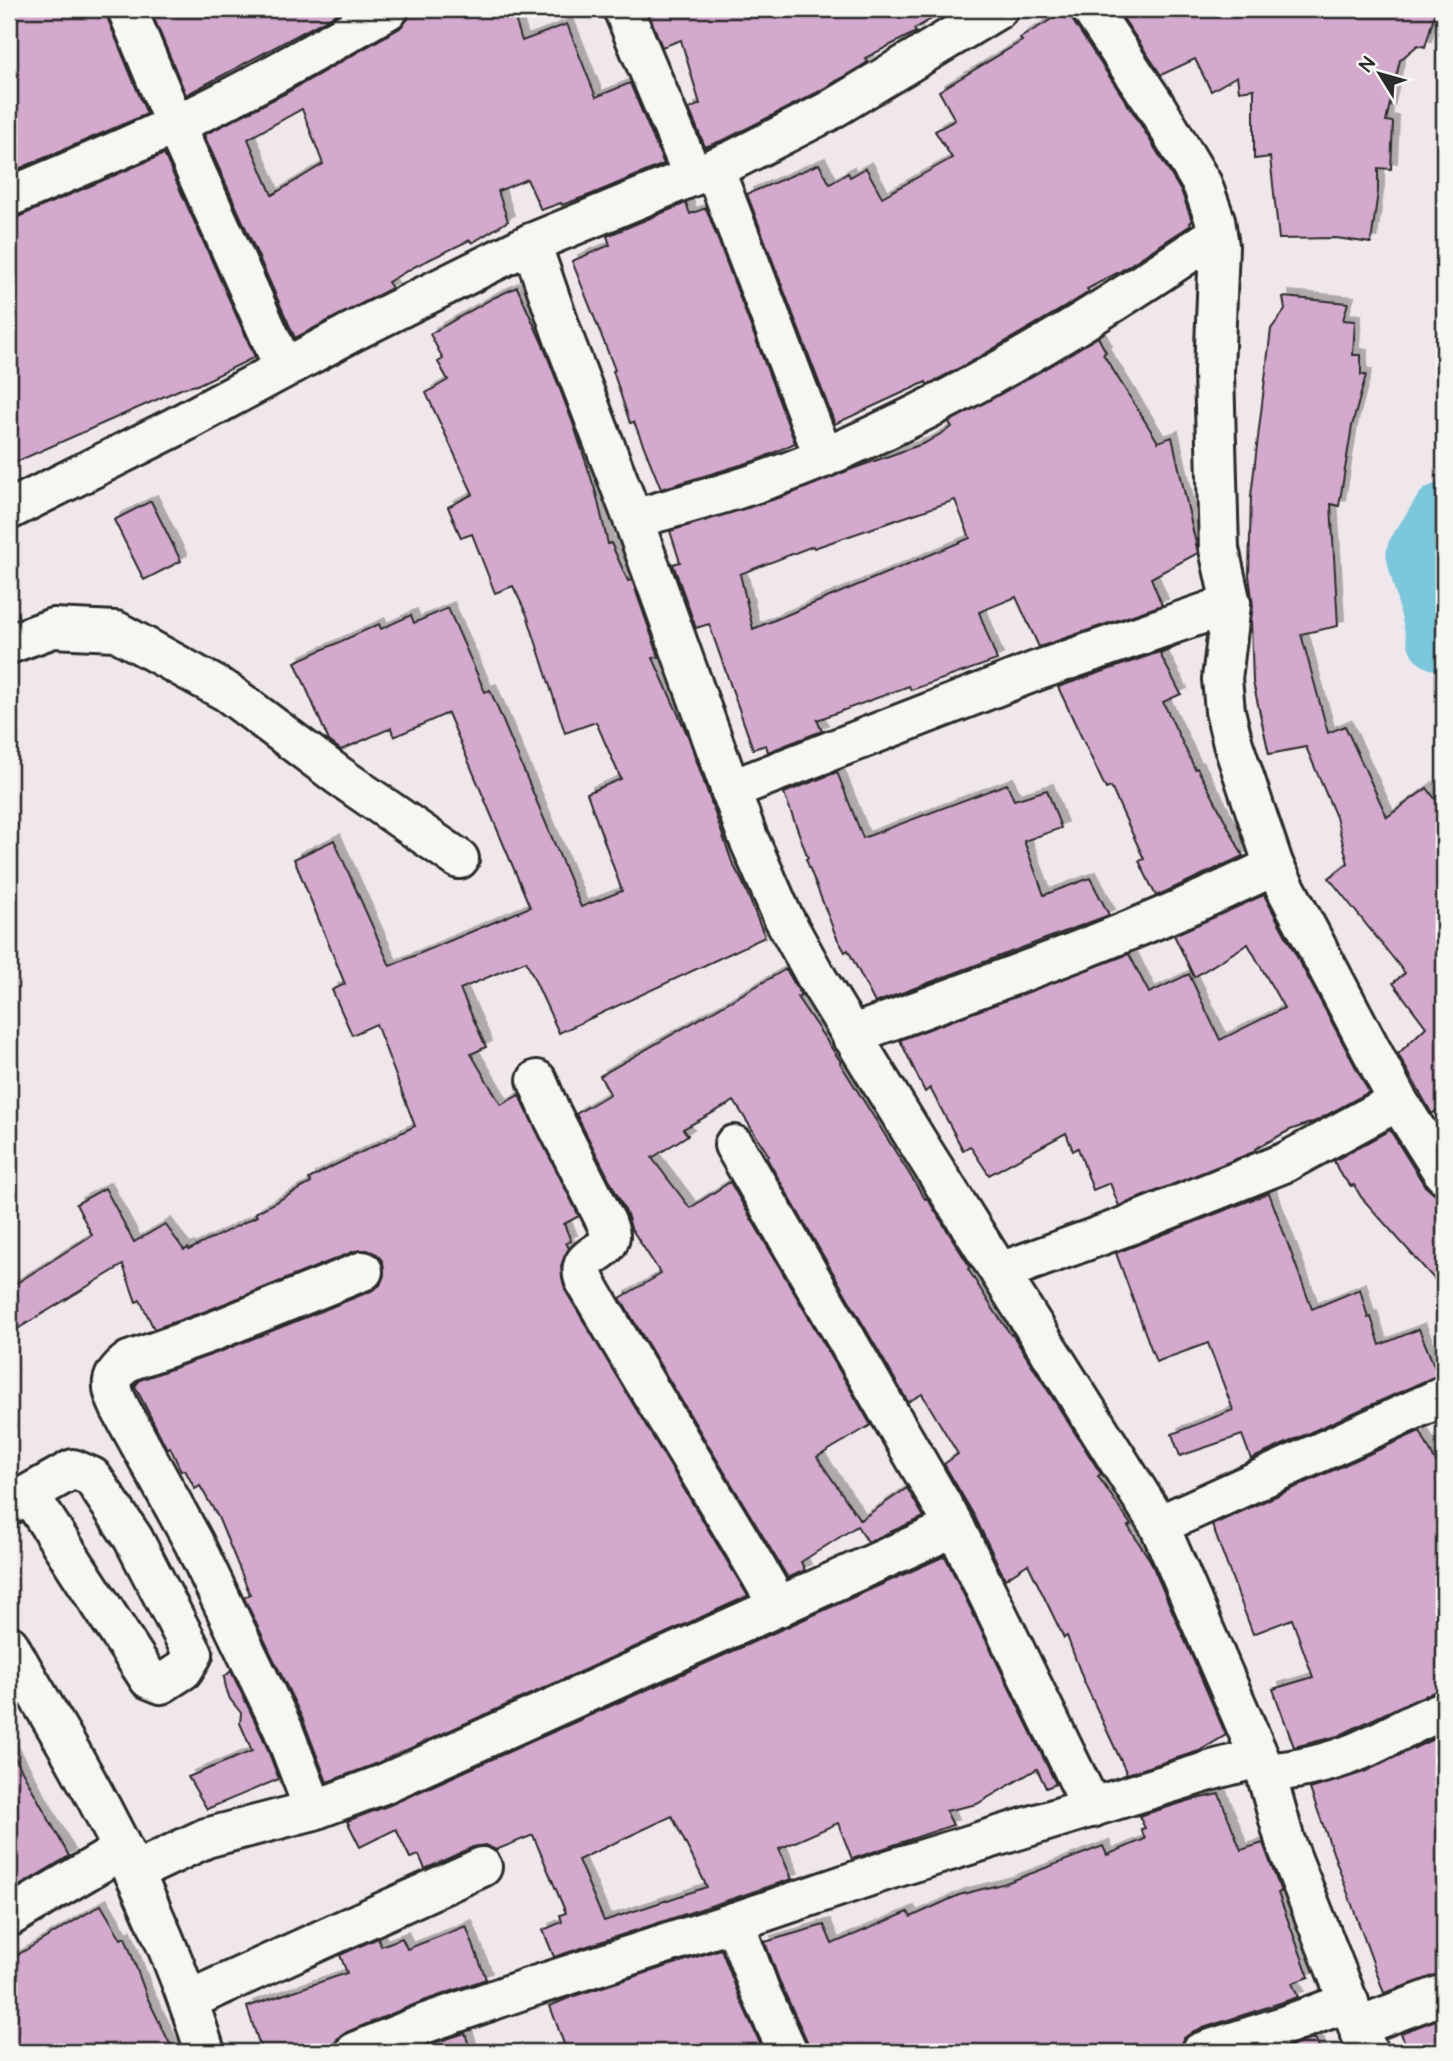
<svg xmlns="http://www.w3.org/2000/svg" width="1453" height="2061" font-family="'Architects Daughter',sans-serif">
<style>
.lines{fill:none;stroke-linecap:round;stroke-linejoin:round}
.river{stroke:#7cc6dc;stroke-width:65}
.building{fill:#d4a9ce;stroke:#2b2b2b;stroke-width:2;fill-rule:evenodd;filter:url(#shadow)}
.minor-casing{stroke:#2b2b2b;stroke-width:44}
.minor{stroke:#f6f6f2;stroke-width:38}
</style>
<defs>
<filter id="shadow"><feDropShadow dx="6" dy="-6" stdDeviation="0" flood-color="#0004"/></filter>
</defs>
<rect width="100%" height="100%" fill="#efe7eb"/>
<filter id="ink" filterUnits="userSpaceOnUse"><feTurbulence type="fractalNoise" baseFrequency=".0143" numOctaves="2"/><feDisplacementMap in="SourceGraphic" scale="14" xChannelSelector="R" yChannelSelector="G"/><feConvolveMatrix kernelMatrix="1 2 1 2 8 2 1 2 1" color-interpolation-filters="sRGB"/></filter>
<g filter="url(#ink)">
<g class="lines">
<path class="river" d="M1444,515L1419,554L1440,638L1444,639"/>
</g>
<g class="building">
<path d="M9,9H106L107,17L147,114L9,173Z"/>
<path d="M166,9H346L186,95L153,16Z"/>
<path d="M411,9H512L522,41L567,24L596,97L630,83L664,164L592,194L562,205L561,203L541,210L527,179L498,191L508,221L472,243L470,240L416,266L388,282L392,288L295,338L204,135L286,93L400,28L408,19ZM302,109L323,164L272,195L248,139Z"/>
<path d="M647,9H949L914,29L916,32L865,58L868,62L816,93L726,139L705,147L689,109L700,104L681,40L662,47Z"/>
<path d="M1069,9L1073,21L1136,117L1182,193L1192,221L1190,223L1191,225L1119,272L1087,289L1089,292L1063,308L967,364L927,385L926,382L835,424L747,194L819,164L830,184L848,173L850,177L866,168L882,197L952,158L935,131L955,120L939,91L1022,41L1020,38Z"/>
<path d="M1117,9H1436L1425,47L1418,45L1400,60L1386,121L1393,122L1391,169L1378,168V192L1371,243L1336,238L1279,239L1270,157L1254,159V89L1239,91L1237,76L1211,91L1195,59L1161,75Z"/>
<path d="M164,154L255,357L197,385L183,388L9,465V218L18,217Z"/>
<path d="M686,203L690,214L706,208L795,443L760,459L661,489L634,422L630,423L613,371L615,370L572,261L610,245L607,236Z"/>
<path d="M517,287L543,345L574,426L596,493L608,544L611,543L628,581L632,580L659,657L653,658L688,736L732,862L743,883L765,937L559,1033L526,961L460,989L486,1047L471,1054L501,1105L519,1095L579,1216L564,1224L571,1241L566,1243L569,1248L561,1266L565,1290L748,1596L373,1765L327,1782L303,1720L244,1598L250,1594L218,1517L200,1486L195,1489L185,1470L181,1471L170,1447L167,1449L135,1386L140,1380L222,1351L371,1291L380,1285L384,1275L383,1262L377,1254L367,1250L355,1251L206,1311L154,1329L140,1300L136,1302L123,1265L9,1334V1288L92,1235L76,1204L105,1188L134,1242L165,1224L184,1250L188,1248L189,1250L257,1216L255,1213L311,1183L309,1179L333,1166L415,1126L376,1024L352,1035L332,990L345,984L294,859L334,840L390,966L530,907L448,713L394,737L391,728L341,750L329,741L295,662L379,624L381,629L411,615L414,623L448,608L485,692L490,690L581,907L622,891L587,793L621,779L596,722L565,733L527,615L513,586L495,593L472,534L461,538L448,507L473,494L426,393L448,380L438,362L443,359L430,334L493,298Z"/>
<path d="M1283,297L1348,303L1343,320L1355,321L1353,355H1361V375H1366L1352,426L1339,506L1331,504L1338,626L1301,634L1328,733L1345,726L1387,817L1427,788L1444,811V1104L1432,1114L1398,1054L1426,1027L1393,983L1405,973L1329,878L1348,863L1336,817L1306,747L1269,754L1253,682L1251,620L1253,606L1249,576L1251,496L1271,329L1285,310Z"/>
<path d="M1098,337L1106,352L1103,354L1158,442L1172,437L1198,553L1151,578L1162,605L1039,647L1016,597L979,612L997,660L911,690L909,686L817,720L822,731L768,752L766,745L753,749L709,624L696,628L673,564L680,562L670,531L785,496L852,469L925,443L952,427L949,422ZM955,500L970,538L753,629L740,574L813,546L814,548Z"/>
<path d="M151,501L181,561L144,580L114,520Z"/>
<path d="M1180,645L1160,654L1181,694L1163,702L1195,769L1197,768L1213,797L1243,856L1156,896L1139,861L1144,859L1111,787L1106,789L1058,687Z"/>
<path d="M837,772L863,838L1007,784L1014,800L1047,790L1061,828L1024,841L1044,895L1090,878L1109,915L875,1003L848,950L845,952L836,936L806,859L808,858L784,793Z"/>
<path d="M1264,895L1369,1092L1316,1121L1290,1130L1255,1149L1256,1151L1119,1206L1110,1183L1093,1190L1078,1148L1073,1151L1066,1133L989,1175L970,1146L963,1150L930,1088L925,1092L900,1040L1129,954L1149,993L1189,974L1220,1040L1284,1008L1248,944L1194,977L1174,935Z"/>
<path d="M786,969L801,995L797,997L841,1062L840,1063L925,1199L927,1198L970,1267L968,1269L991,1306L1011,1335L1012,1334L1101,1474L1098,1476L1131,1525L1128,1526L1150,1560L1226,1735L1199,1751L1127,1774L1083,1679L1067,1636L1064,1638L1028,1564L1005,1579L975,1517L944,1464L958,1454L922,1394L908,1402L766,1157L769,1156L734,1101L683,1129L688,1135L652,1158L690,1208L730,1182L871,1425L817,1457L860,1520L907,1488L924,1517L868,1542L857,1526L801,1562L805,1570L788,1578L620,1298L661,1274L631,1228L627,1214L576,1114L610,1094L600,1076Z"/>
<path d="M1390,1130L1425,1186L1433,1193L1444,1196V1290L1361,1197L1354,1185L1351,1186L1340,1174L1334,1161Z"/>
<path d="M1269,1193L1312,1309L1360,1289L1368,1318L1371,1317L1380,1345L1419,1329L1438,1375L1251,1459L1242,1435L1180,1456L1172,1434L1233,1410L1208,1343L1156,1362L1116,1253Z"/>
<path d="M1420,1431L1444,1478V1690L1413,1700L1338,1736L1294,1747L1273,1689L1313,1677L1292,1619L1253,1634L1212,1525Z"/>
<path d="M945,1556L1056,1784L1046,1788L1037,1769L977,1804L946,1811L953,1825L852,1859L838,1823L779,1849L792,1879L554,1957L543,1930L562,1922L560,1915L566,1913L533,1835L496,1850L485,1845L473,1847L425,1869L419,1855L410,1858L396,1829L360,1847L347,1821L390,1805ZM672,1816L707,1887L604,1921L578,1860Z"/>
<path d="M231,1671L263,1738L279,1779L207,1809L188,1777L252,1751L240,1723L241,1713L230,1699L226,1688L224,1677Z"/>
<path d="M1444,1734V1973L1384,1993L1310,1789L1364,1772Z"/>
<path d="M9,1747L69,1856L9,1892Z"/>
<path d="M1219,1794L1241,1850L1263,1843L1281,1892L1278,1893L1309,1977L1292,1983L1298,1997L1194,2031L1184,2038L1180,2052H810L808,2043L781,1985L765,1942L824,1925L832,1944L908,1912L911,1917L959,1895L1006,1883L1103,1846L1107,1855L1145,1839L1141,1829L1145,1828L1139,1816L1191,1800Z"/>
<path d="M101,1905L121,1939L125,1937L147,1997L174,2052H9V1960Z"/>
<path d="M466,1926L486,1979L418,2003L347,2032L337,2039L334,2052H262L247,2007L347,1973L340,1955L378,1938L381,1946L402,1938L407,1949Z"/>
<path d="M721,1949L741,2001L764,2052H567L550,2006L571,1997Z"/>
<path d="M1444,2017V2052H1408L1401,2033Z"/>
<path d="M465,2033L471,2052H412L434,2043Z"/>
<path d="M1315,2038L1321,2052H1273L1290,2047Z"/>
</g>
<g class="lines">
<g class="minor-casing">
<g id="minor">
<path d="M127,9L175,125L284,368"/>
<path d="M623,9L693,176"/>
<path d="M1091,9L1155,105L1202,184L1215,220L1219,246L1214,372L1219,549L1231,604L1222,679L1225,711L1233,744L1274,866"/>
<path d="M714,168L824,458"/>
<path d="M9,197C75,169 141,142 206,110C268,79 329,44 389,9"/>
<path d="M531,243L564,339L633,519L747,835L782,915L815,975L925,1154L1159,1525L1266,1773L1285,1841L1368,2052"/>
<path d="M9,510L175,427L352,332L531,243L735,159L827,112L998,9"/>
<path d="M633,519C698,501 763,484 825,457C964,398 1092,319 1217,234"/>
<path d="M9,644L53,628L116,631L227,692L339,776L459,859"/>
<path d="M730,790L1036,671L1231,604"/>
<path d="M851,1035C994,982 1138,933 1274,866L1398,1101L1444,1174"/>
<path d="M537,1080L550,1111L607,1224C608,1228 610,1232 610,1236C607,1257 575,1253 584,1279C647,1390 716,1496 779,1607"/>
<path d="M734,1145L955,1527L1092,1808"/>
<path d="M1000,1272L1124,1227L1286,1162L1398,1101"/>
<path d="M9,1505L73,1469L92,1477L133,1538L193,1654L183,1670L161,1684L149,1679L29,1494"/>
<path d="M1159,1525L1444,1396"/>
<path d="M9,1645C31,1686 56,1725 78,1765C129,1856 175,1953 205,2052"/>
<path d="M1266,1773C1297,1770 1327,1764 1356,1752C1386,1740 1413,1721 1444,1711"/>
<path d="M314,1810L283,1729L194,1543L120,1408C109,1386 109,1376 129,1361L214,1331L363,1271"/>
<path d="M134,1872L206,1838L314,1810L381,1785L955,1527"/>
<path d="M9,1917L122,1850"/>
<path d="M734,1922L761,1993L788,2052"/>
<path d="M189,2000L482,1867"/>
<path d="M1359,2026L1444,1994"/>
<path d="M355,2052L426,2023L528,1988L734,1922L888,1870L1216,1769L1259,1758"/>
<path d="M1201,2052L1283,2026L1349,2002"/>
</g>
</g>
<use href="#minor" class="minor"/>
</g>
</g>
<rect width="1453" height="2061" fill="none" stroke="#f6f6f2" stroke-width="35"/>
<rect x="18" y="18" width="1418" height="2026" fill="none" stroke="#2b2b2b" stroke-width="2.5" filter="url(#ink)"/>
<g transform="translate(1380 74) rotate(307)" stroke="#f6f6f2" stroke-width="5" paint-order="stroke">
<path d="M0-5L12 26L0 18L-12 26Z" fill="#2b2b2b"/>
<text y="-10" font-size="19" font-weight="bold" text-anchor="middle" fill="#2b2b2b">N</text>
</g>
</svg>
